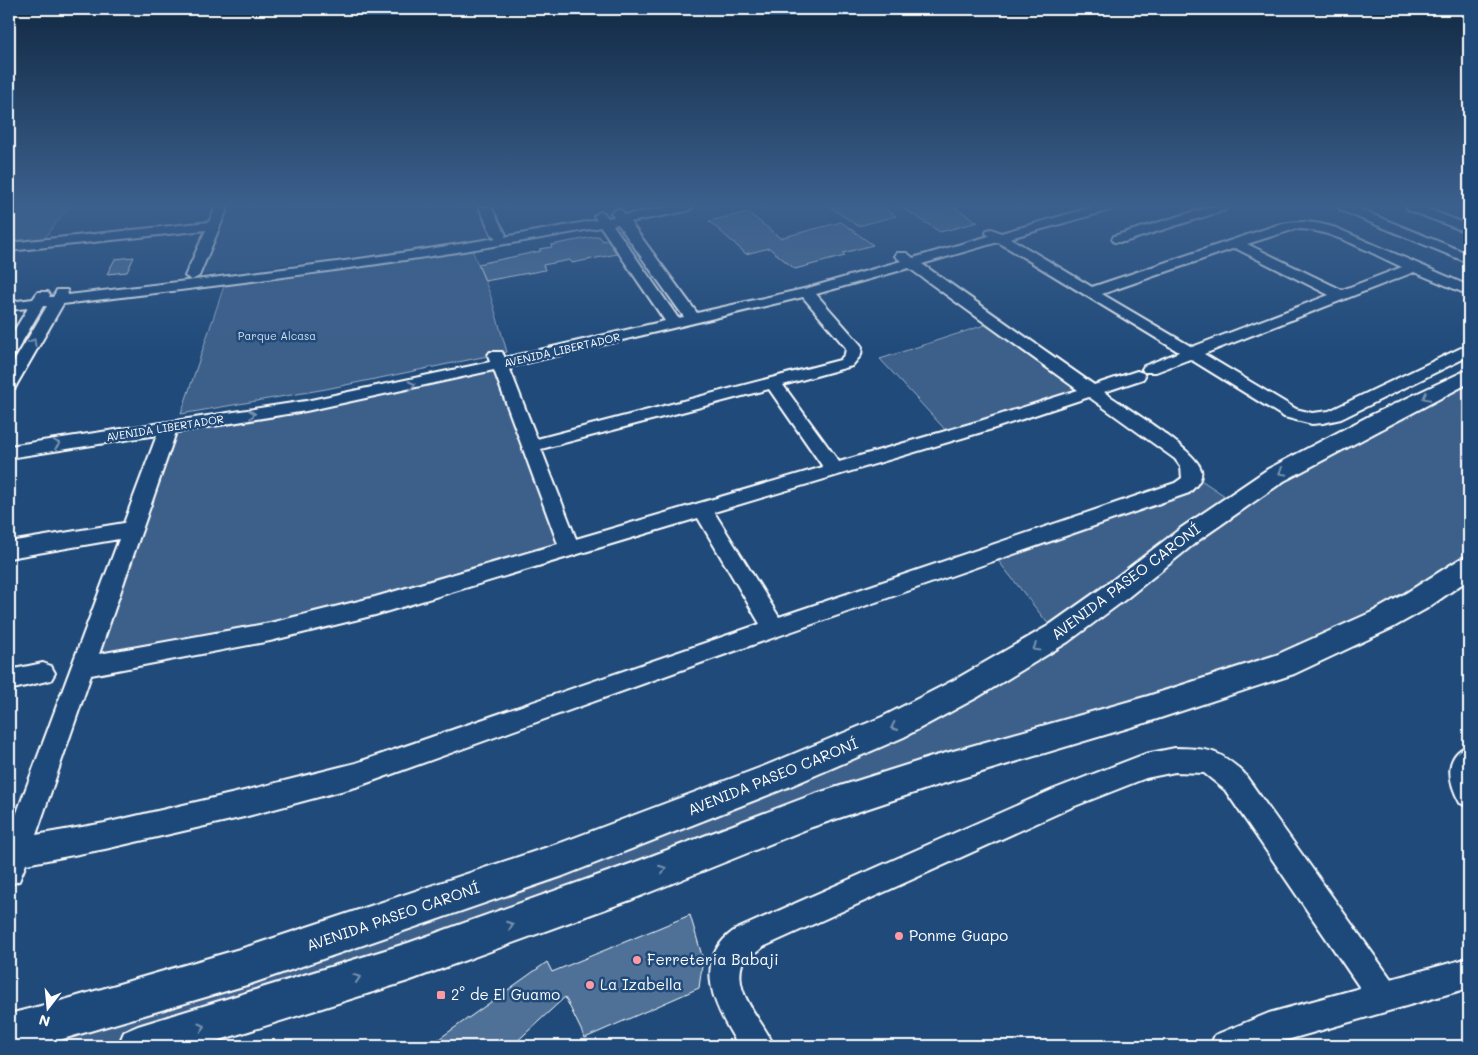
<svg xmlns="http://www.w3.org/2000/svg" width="1478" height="1055" font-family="Mali,sans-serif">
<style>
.built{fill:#2e5683}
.green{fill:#3c618b;stroke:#9eb0c5}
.building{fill:#507197;stroke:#fff}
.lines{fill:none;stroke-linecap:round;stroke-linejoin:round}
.minor-casing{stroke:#fff;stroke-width:4}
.tertiary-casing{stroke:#fff;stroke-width:4}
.minor{fill:#1f4a7a;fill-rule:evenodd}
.tertiary{fill:#1f4a7a;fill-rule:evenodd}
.oneway{stroke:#7992af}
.poi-dot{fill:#ff9aa2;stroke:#1f4a7a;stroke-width:2}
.labels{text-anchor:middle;stroke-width:5;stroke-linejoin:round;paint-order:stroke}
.far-park-label{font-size:11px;fill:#d8dfe8;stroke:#1f4a7a}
.far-street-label{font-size:11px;fill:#fff;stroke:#1f4a7a}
.near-street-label{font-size:15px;fill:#fff;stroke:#1f4a7a}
.near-poi-label{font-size:15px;fill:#fff;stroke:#1f4a7a;text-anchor:start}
</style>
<rect width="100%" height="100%" fill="#1f4a7a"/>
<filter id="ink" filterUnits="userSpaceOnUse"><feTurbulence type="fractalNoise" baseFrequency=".02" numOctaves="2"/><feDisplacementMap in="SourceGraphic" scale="10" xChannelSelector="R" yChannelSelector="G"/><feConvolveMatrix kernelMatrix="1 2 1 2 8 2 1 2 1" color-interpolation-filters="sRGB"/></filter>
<g filter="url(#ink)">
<path class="built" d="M222,207H485L499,235L389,252L192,276Z"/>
<g class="green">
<path d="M9,207H69L40,244L9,247Z"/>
<path d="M471,247L490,294L507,352L326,389L181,414L226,280Z"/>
<path d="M994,322L1091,391L951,436L880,359Z"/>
<path d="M500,365L570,549L375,606L81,667L169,427Z"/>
<path d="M1469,375V566L1415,601L1382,620L262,1009L138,1046H9V1034L64,1020L696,808L1057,635L992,553L1170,492L1192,474L1234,502Z"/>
</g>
<g class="building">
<path d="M830,207H882L896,216L858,226Z"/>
<path d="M901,207H954L978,222L940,232Z"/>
<path d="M748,212L780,238L841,222L873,245L843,253L845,256L795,269L769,248L746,254L709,221Z"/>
<path d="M599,236L603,241L607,240L617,254L572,263L570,260L543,265L545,270L485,281L478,264L541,251L539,249L552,247L551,245Z"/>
<path d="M134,257L127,272L107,274L115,259Z"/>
<path d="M690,915L703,959L699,988L585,1038L565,997L512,1046H429L547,962L552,972Z"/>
</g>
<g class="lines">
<g class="minor-casing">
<g id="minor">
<path d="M216,207H228L199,276L192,280L185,276L206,230L9,251V243L209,222Z"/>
<path d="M479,207H491L506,235L504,237L597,220L594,216L600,212L604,213L608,218L614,217L611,213L617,209L621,210L625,215L669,207H693L687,211L630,222L697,313L808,288L901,261L895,256L897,253H907L913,258L989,236L986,233L987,230L992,229L1001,233L1093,207H1112L1110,210L1010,238L1092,287L1277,225C1298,220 1315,221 1336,228L1469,286V295L1414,272L1204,354L1296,409L1312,413L1329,411L1463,347L1469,345V356L1341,419L1323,423L1312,424L1284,417L1190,359L1156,372H1144L1142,369L1144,366L1179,352L998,242L922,264L1094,385L1137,371L1143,373L1145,376L1143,379L1104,392C1123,406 1197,450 1201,470C1203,480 1195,487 1189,493L709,660L356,787L244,817L105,849L26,864L19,881L9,885V834L119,539L9,558V542L124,523L157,435L9,458V446L306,401L490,362L488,355L490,352H502L505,358L665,321L601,227C423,261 243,283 63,304L17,384L15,388L9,389V370L47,306H43L15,354L9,356V339L28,308L9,310V302L33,299L38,292H48L50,295L49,297H53L57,290H67L68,295C211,278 354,262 496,238L492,235ZM618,224L684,317L678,318L613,225ZM1295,229C1328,227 1372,254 1402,267L1342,290L1247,244ZM1235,248L1329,295L1192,347L1102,294ZM909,268L1078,390L980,421L839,462L783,385L852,366L861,355L862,347L860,344L816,294ZM803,297L846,348L845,354L840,360L537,439L509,367ZM494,370L558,544L375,597L270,623L99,654L176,432L306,411ZM769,389L823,467L576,539L541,449ZM1089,397L1175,459L1181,467L1182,478L1175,483L779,617L714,512L992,429ZM698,518L760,624L356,763L244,791L105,823L36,835L91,675L270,641L375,615Z"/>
<path d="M1209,207H1227L1225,210L1124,242H1114L1112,239L1114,236Z"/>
<path d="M1338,207H1354L1469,254V263L1340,210Z"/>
<path d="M1406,207H1423L1469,225V233L1408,210Z"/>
<path d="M43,663L51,666L55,673L51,680L9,690V670Z"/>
<path d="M1469,745V807L1460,803C1449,783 1442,756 1469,745Z"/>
<path d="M1175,748C1210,749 1217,749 1243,772L1391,979L1469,958V988L1266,1046H1210L1215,1035L1269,1013L1360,988L1225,790L1204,773L1175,772L1146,778L1070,808L763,947L742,964C733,995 763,1020 774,1046H739C716,1010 690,961 735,930L1052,790L1145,754Z"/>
</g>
</g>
<g class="tertiary-casing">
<g id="tertiary">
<path d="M1469,369V383L1284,481L1199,540L1126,599L1068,642L978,697L904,737L786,788L563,876L250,984L39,1046H9V1014L64,1000L250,946L563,842L767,765L882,717L956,679L1048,626L1106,585L1181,528L1268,469L1369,416Z"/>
<path d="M1469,556V579L1426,609L1392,628L1294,674L1148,722L932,787L812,827L633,899L408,981L201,1046H118L124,1032L138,1026L408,943L633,863L812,795L932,757L1148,696L1276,655L1372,612L1406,593L1460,559Z"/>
</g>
</g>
<use href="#minor" class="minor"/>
<use href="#tertiary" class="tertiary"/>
</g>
<defs><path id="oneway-chevron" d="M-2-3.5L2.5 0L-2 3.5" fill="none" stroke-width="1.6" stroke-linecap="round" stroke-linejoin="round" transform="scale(1.25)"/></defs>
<g class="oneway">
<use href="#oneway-chevron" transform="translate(33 342) rotate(-60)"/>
<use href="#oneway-chevron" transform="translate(412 385) rotate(-12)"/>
<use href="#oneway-chevron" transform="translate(1426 397) rotate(154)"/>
<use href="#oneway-chevron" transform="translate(252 414) rotate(-9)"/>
<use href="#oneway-chevron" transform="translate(57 444) rotate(-9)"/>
<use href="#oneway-chevron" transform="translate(1282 472) rotate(151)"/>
<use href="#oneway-chevron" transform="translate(1036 648) rotate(149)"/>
<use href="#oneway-chevron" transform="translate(894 727) rotate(155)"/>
<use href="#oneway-chevron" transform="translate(663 869) rotate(-21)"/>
<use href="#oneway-chevron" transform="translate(510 925) rotate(-20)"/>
<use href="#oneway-chevron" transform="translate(357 978) rotate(-18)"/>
<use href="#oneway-chevron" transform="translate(202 1027) rotate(-17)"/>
</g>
</g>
<linearGradient id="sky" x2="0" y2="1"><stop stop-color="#112943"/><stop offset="0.58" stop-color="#3c608d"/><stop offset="1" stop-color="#3c608d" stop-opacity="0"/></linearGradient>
<rect width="1478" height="354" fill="url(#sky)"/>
<g class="poi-dot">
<circle cx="899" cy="936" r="5"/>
<circle cx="637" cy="960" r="5"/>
<circle cx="590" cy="985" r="5"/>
<rect x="436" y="990" width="10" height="10" rx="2.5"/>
</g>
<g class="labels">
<g class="far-park-label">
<text x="277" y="340">Parque Alcasa</text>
</g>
<g class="far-street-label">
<text transform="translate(562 350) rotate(-13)" y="4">AVENIDA LIBERTADOR</text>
<text transform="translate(165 428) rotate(-9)" y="4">AVENIDA LIBERTADOR</text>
</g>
<g class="near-street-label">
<text transform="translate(1126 582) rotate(-37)" y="5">AVENIDA PASEO CARONÍ</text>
<text transform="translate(773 777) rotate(-22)" y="5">AVENIDA PASEO CARONÍ</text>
<text transform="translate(393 917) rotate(-19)" y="5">AVENIDA PASEO CARONÍ</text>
</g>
<g class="near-poi-label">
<text x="909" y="941">Ponme Guapo</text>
<text x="647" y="965">Ferretería Babaji</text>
<text x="600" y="990">La Izabella</text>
<text x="451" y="1000">2° de El Guamo</text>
</g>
</g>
<rect width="1478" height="1055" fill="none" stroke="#1f4a7a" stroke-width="30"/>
<rect x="15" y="15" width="1448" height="1025" fill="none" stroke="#fff" stroke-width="2" filter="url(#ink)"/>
<g transform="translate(48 1008) rotate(196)" stroke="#1f4a7a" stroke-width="4" paint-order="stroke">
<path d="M0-4L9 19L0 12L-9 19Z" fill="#ffffff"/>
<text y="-8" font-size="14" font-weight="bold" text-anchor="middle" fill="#ffffff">N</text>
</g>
</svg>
